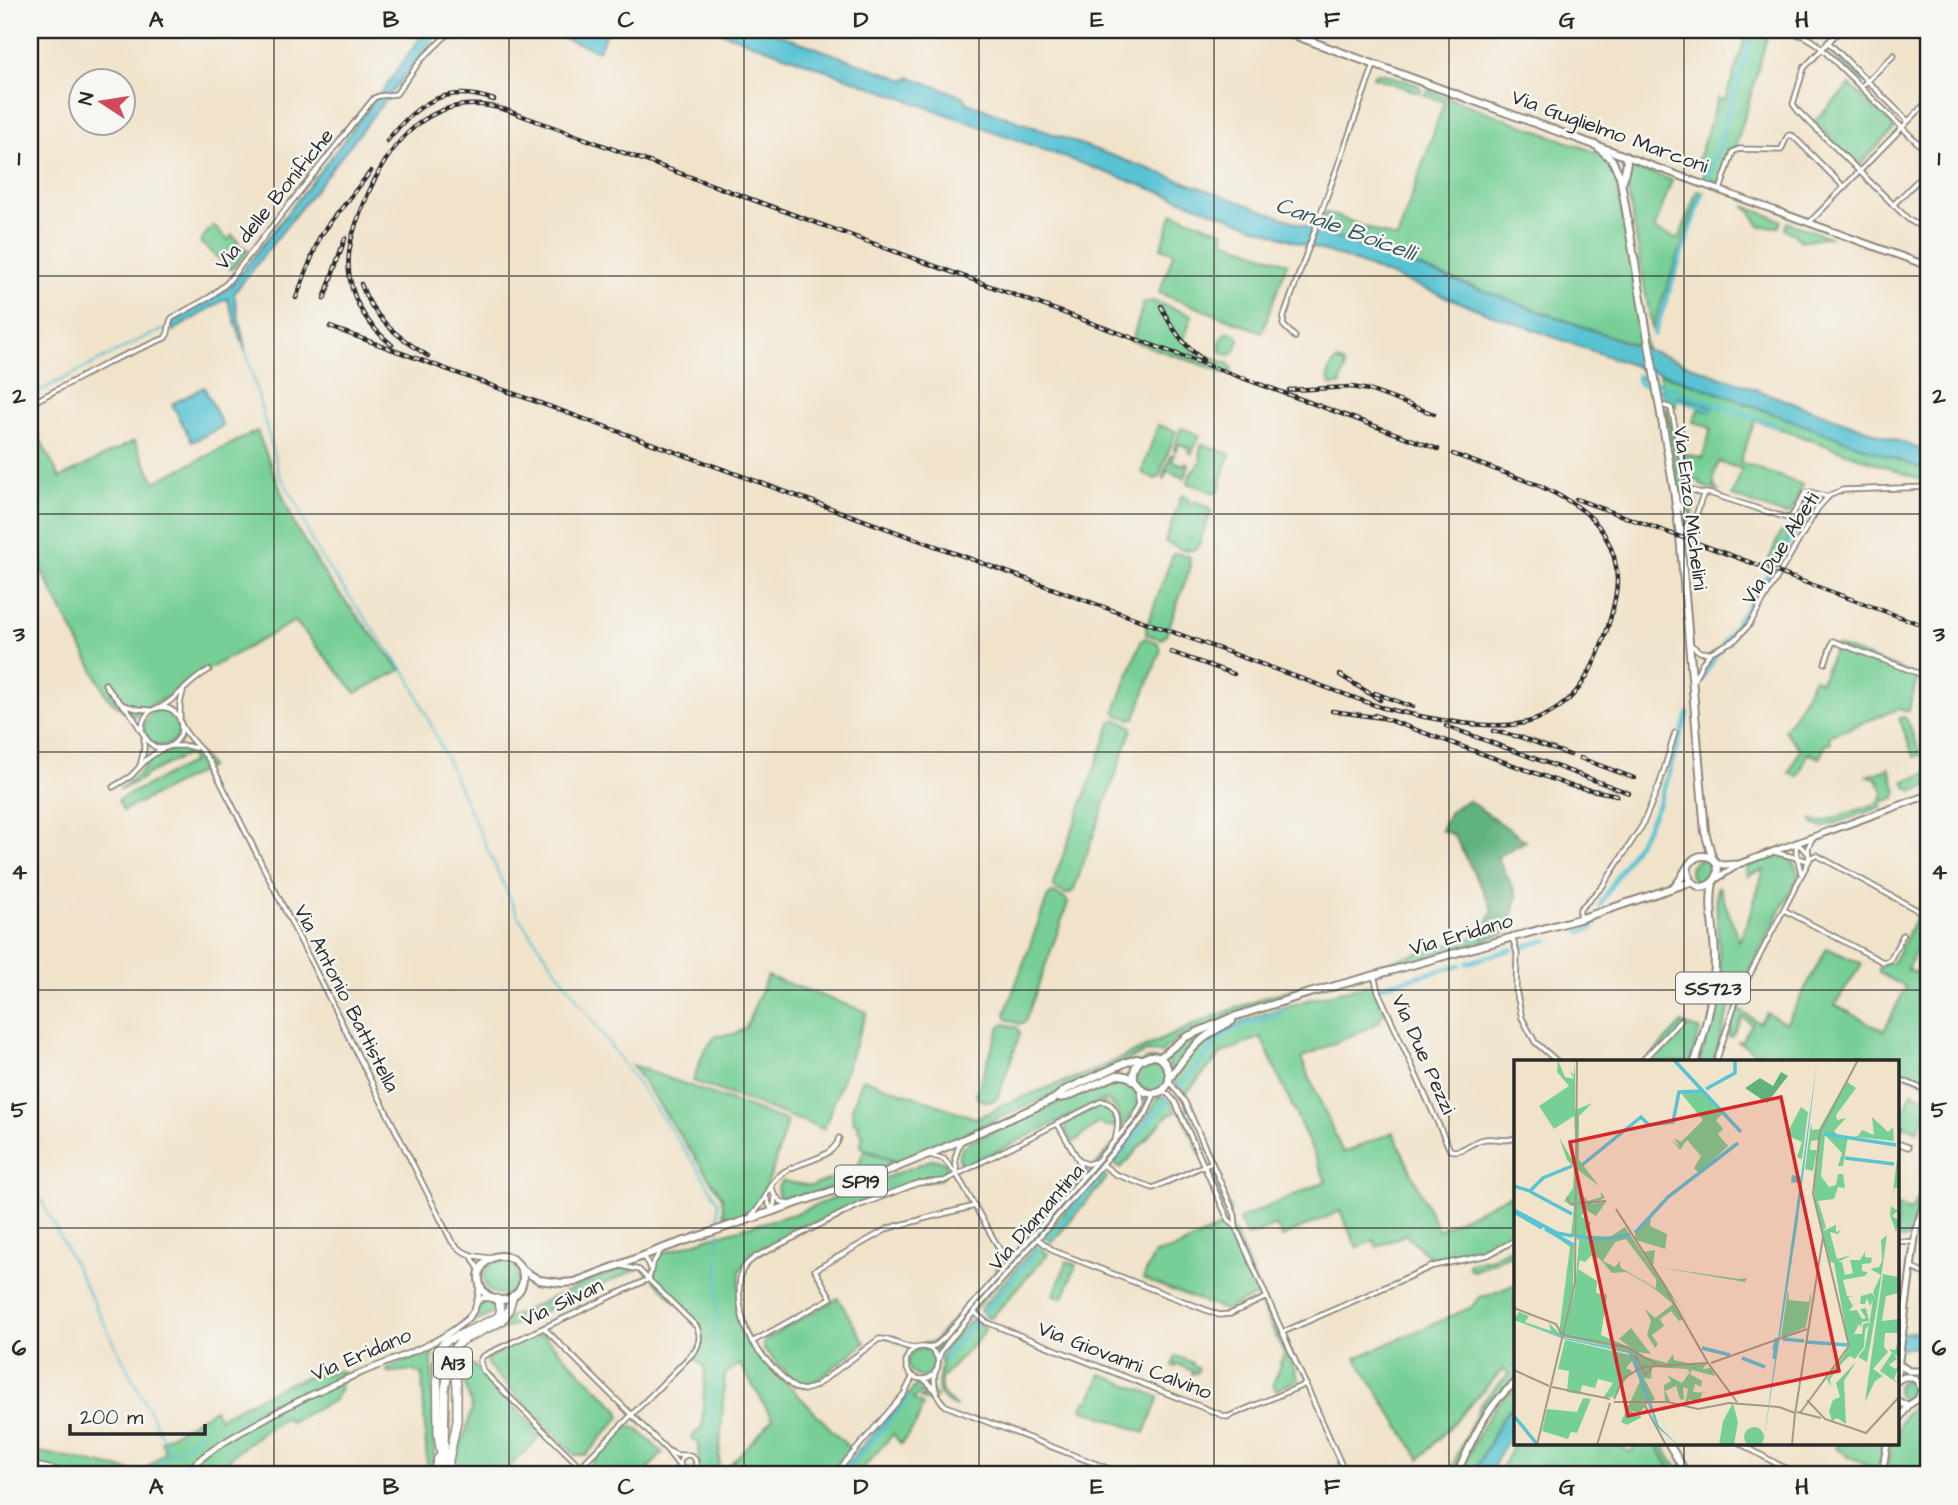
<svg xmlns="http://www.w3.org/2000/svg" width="1958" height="1505" font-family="'Architects Daughter',sans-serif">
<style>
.green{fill:#76cf95;stroke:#507d60;stroke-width:2}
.forest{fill:#60b27e;stroke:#466e54;stroke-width:2}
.water{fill:#58c3d3;stroke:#42777f;stroke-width:2}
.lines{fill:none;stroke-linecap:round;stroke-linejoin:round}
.stream{stroke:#58c3d3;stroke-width:2}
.canal{stroke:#58c3d3;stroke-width:4.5}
.minor-casing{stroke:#8e877a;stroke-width:7}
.tertiary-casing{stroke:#8e877a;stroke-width:8}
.secondary-casing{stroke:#8e877a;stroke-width:9}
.primary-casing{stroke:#8e877a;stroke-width:10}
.motorway-casing{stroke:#8e877a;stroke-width:10}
.minor{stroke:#fff;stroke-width:3.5}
.tertiary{stroke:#fff;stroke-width:4.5}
.secondary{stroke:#fff;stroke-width:5}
.primary{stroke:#fff;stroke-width:6}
.motorway{stroke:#fff;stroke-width:7}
.rail-casing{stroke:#2b2b2b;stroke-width:4.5}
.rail{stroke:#f6f6f2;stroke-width:2;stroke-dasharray:5;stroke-linecap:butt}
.grid{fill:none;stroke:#2b2b2b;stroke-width:2;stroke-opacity:0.55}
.labels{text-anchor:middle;stroke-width:5;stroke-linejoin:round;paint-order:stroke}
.shield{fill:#f6f6f2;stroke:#686867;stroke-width:2}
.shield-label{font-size:19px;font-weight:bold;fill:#2b2b2b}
.street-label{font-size:21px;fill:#2b2b2b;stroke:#f6f6f2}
.water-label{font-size:23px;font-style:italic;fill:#38595d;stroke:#f6f6f2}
.inset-river{fill:none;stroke:#58c3d3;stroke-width:3.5}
.inset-road{fill:none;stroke:#a2998a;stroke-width:2}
.view{fill:#d62828;fill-opacity:0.15;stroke:#d62828;stroke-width:3.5}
.inset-edge{fill:none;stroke:#2b2b2b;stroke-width:3.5}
.neatline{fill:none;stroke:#2b2b2b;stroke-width:2.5}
.grid-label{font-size:23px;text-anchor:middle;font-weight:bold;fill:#2b2b2b}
</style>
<rect width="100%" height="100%" fill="#f6f6f2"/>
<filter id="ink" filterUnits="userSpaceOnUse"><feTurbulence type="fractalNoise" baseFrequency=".0143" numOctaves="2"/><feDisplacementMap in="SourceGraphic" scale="14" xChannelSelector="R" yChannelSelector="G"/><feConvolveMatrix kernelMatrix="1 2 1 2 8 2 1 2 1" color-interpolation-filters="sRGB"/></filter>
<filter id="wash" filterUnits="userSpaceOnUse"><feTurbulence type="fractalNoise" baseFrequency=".00686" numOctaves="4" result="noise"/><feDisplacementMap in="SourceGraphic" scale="28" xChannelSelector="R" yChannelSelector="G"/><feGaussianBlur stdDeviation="1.57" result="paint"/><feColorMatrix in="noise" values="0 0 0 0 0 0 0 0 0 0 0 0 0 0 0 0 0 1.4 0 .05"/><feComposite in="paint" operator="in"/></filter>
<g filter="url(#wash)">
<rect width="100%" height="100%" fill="#f1e3ca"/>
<g class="green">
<path d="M1724,30H1769L1736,147L1730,151L1721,183L1703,177L1707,163L1698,159L1718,98L1725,100L1745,39L1723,32Z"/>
<path d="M1827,45L1864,81L1862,84L1825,47Z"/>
<path d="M1376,73H1382L1418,85L1421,89L1420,93L1373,77Z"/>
<path d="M1850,85L1895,128L1859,166L1814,122Z"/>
<path d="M1428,90L1600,154C1610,160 1613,166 1616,177L1646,349L1528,308L1318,231L1325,212L1397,239L1444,102L1424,95Z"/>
<path d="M1633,167L1672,180L1654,230L1679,239L1697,190L1701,191L1652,329L1626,180C1626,174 1627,170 1633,167Z"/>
<path d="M1744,206L1781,220L1779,227L1760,226L1751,212Z"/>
<path d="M1173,213L1225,232L1223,240L1287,263L1262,332L1159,293L1174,252L1161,248Z"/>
<path d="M1787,222L1832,238L1825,237L1801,241L1794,234L1785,229Z"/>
<path d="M213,225L228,240L232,235L238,241L237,244L249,250L231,269L200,242Z"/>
<path d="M1152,301L1192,315L1184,340L1192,350L1229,364L1232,368L1231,373L1225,374L1212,368L1132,341L1143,304L1146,302Z"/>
<path d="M1229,332L1236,334L1239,339L1234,353L1229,355L1223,353L1219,347L1223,335Z"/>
<path d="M1338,361L1344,364L1345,370L1340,385H1330C1326,378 1330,363 1338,361Z"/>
<path d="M1659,373L1718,393L1928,471V482L1755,420L1740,462L1803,485L1791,513L1785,515L1732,496L1742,469L1719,462C1714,472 1710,482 1718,491L1700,485L1701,482L1689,478L1683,453L1703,458L1711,428L1693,422L1698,409L1711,412L1712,407L1678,396L1676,401V407L1665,403Z"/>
<path d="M1665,408L1668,409C1672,430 1687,478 1682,496L1697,501L1693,514L1690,516L1686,514L1680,501Z"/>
<path d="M30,420L60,478L134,441L155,482L257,431L295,526L328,580L401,670L356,693L295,621L187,681L165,699L152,704L132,718L108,698L39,566L30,570Z"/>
<path d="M1158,425L1176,431L1159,477L1156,479L1144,474L1142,471Z"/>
<path d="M1181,428L1200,435L1192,453L1189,452L1190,448L1179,444L1175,451L1174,449Z"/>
<path d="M1202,444L1230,454L1218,492L1215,493L1188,483L1191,473L1201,462L1200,448Z"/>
<path d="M1174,454L1172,461L1184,465L1186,462L1189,465L1184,479L1183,477L1167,471L1163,480V477L1171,455Z"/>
<path d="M1184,495L1189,499L1188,504L1192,505L1194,501L1209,507L1211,512L1198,547C1189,555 1175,546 1165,542L1181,497Z"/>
<path d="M1809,495L1815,496L1771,567L1766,566L1781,532L1788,534L1804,498Z"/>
<path d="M1178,553L1190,557L1189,565L1191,566L1166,635L1162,639L1146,634V628L1173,554Z"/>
<path d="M1145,638L1157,642L1161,649L1135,718L1130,719L1118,715L1115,711L1141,641Z"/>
<path d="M1836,645L1918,676L1908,712L1898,709L1829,736L1831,742L1825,745L1820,758L1808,753L1798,777L1789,773L1800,749L1784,730L1796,713L1814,678L1821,681Z"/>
<circle cx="162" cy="728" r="18"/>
<path d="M1903,717L1907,719L1920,755L1914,757L1899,718Z"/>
<path d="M1116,719L1131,726L1132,729L1074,889L1071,893L1066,894L1054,888L1053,883L1112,721Z"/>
<path d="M177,748C192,747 203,754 210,767L123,811L118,800L193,762L188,754L145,775V777L122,789H120L139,773L153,757L163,752Z"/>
<path d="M1889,768L1897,791L1895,798L1883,801L1881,807L1822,828L1814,824L1812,820L1822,822L1878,803L1884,792L1881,790L1882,786L1878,784L1879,780L1868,776Z"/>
<path d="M1928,773V786L1914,791L1907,788L1904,781Z"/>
<path d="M1782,857L1793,860L1798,871V877L1730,1007L1713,1062H1699C1710,1029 1718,995 1719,960C1719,936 1715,913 1717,888L1719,887L1739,941L1750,915L1764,870L1747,876L1746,869L1757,862Z"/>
<circle cx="1702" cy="871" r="12"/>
<path d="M1053,893L1065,898L1068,903L1025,1022L1019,1024L1007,1019L1005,1014L1048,896Z"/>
<path d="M1919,913L1927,917L1928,925L1907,969L1928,979V1084L1897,1070V1062H1878L1858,1053L1853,1062H1770L1737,1041L1741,1042L1752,1024L1743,1018L1732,1037L1728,1036L1737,1005L1739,1006L1738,1009L1759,1023L1767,1013L1785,1023L1787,1022L1827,948L1862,964L1835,1005L1884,1031L1906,987L1879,973L1878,970L1879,967L1893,962Z"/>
<path d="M1482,935L1484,941L1308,989L1260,1004L1181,1036L1161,1053L1146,1052L940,1145L899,1162L860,1147L863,1135L858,1129L859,1124L854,1123L852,1108L862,1080L864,1079L975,1118L994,1111L999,1106L1095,1070L1200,1022L1268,996Z"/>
<path d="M767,976L867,1012L824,1129L693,1081L704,1051L716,1036L736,1034L746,1027Z"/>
<path d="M1372,984L1385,1014L1379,1017L1381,1022L1301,1058L1343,1153L1393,1132L1438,1230L1510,1195L1515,1205V1232L1481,1250L1432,1260L1406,1234L1377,1247L1373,1240L1357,1248L1340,1211L1282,1237L1276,1225L1247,1237L1239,1219L1326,1181L1261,1037L1222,1053L1186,1093L1174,1082C1186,1023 1321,997 1372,984Z"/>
<path d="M1682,1023L1700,1030L1690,1062H1645Z"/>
<path d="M1005,1024L1018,1028L1020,1034L998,1097C993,1104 986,1101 978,1099L976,1094L1000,1026Z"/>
<path d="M1201,1032L1202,1035L1186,1052L1171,1074L1169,1062L1165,1059L1181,1042Z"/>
<circle cx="1151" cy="1075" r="16"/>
<path d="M632,1065L787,1121C780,1143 768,1197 751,1211C744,1217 733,1217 724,1215L722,1197Z"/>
<path d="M1112,1078C1125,1077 1133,1082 1139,1094L1137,1108L1121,1128L1119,1127C1122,1116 1115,1102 1103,1100L981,1159L973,1164L965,1166C954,1158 959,1149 968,1143Z"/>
<path d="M1912,1092L1928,1099V1106L1918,1131L1897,1122V1118L1901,1119Z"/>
<path d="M1144,1095L1150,1096L1149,1104L1143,1113L937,1353L933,1349L943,1341L1135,1120L1144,1106Z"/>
<path d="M1158,1096C1167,1096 1173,1104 1176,1112L1167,1116L1121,1168L1109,1160L1151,1111Z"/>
<path d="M1104,1103L1110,1108L1117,1121L1115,1126L1105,1127L1099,1122L1073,1143L1065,1130V1123Z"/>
<path d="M1186,1108L1206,1152L1200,1154L1180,1111Z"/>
<path d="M864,1150L896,1162C875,1170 797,1205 779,1198L777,1188L782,1181L812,1186L857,1169Z"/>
<path d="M933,1159L945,1162L947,1169L943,1178L939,1180L919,1181L843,1210L759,1252L746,1262L740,1271L738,1309L749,1344L852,1451L830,1475H720L773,1419L740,1364L725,1374L718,1475H686L683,1473L693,1471L698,1462L699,1443L691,1438L702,1427L705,1368L694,1357L692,1359L691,1358C703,1345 707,1335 696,1321L654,1280V1265L660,1255L664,1253L711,1237L794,1214Z"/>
<path d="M1213,1170L1231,1210L1225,1212L1208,1173Z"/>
<path d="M1100,1171L1107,1178L1052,1242L1043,1236Z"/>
<path d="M1918,1198L1921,1199L1911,1237L1907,1239L1897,1238V1206L1910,1211Z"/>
<path d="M1226,1224L1233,1230L1261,1294L1228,1309H1222L1143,1279L1154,1254L1177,1248Z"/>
<path d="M1036,1245L1048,1254L991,1318L985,1316L980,1310Z"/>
<path d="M1515,1245V1253L1473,1271L1469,1268V1263L1490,1259Z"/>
<path d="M1002,1260V1267L935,1343L913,1347L904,1345L890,1337H882L890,1336L905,1344L913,1345L933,1342L998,1269L996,1267Z"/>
<path d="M1067,1261L1076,1265L1063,1298L1054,1295Z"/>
<circle cx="501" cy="1278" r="17"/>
<path d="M623,1268L635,1270L463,1348L468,1360L466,1363L475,1366L542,1435L501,1475H421L427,1466L422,1375L412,1370L388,1373L387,1369L432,1350L434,1459H454L466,1431L472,1408L464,1380L455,1362L458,1346L501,1327L510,1317L576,1287Z"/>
<path d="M1515,1284V1379L1487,1408L1454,1475H1448L1482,1402L1509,1374L1503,1369L1420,1459L1356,1358L1472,1307L1481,1296H1487Z"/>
<path d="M838,1298L865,1343L813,1383L804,1386L797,1384L763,1348V1344L766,1339Z"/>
<path d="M486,1302L496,1307L495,1312L467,1326C473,1319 477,1305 486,1302Z"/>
<path d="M1265,1303L1299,1380L1276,1390L1273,1385L1284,1353L1261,1305Z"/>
<path d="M972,1319L985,1328L983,1334L941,1379C939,1395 947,1399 957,1407C932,1398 938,1384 941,1365C941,1360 940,1358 942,1354C947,1343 964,1328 972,1319Z"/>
<path d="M536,1335L544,1336L619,1410L620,1417L586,1455H575L489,1367L486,1359Z"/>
<circle cx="922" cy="1363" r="14"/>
<path d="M1176,1356L1193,1363V1365L1198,1369L1197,1373L1192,1374L1193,1371L1177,1364L1175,1367L1172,1366Z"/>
<path d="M343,1371L339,1391L333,1401L290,1422L285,1418L261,1433L209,1475H30V1450L132,1471L146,1469L165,1452L161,1441L215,1409L219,1418C258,1399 298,1372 343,1371Z"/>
<path d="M1101,1374L1159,1397L1145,1433L1082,1409L1086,1400L1090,1401Z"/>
<circle cx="1907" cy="1390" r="10"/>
<path d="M920,1381L929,1385L936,1397L931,1402L920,1398L925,1394L923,1391L913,1399L923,1405L916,1424L901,1444L893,1434L857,1475H837Z"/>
<path d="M1515,1388V1402L1501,1420L1473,1475H1459C1474,1445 1486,1408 1515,1388Z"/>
<path d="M1919,1403L1928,1406V1467L1924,1475H1886L1891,1444H1897C1897,1427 1903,1411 1919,1403Z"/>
<path d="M626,1427L636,1428L663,1453L642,1475H598L594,1471L592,1463Z"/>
<path d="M1515,1441V1444H1613L1631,1452L1636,1444H1657L1664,1459L1671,1470L1658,1444H1664L1669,1456L1683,1475H1498Z"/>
<path d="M1837,1444H1884L1878,1475H1870L1871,1468L1835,1448Z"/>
</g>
<path class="forest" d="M1468,800L1526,841L1497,857L1517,896L1510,931L1484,941L1482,935L1493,909L1454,835L1441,830L1450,811Z"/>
<g class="water">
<path d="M426,30H440L235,292L234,294L246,353L227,298L173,331L172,322L229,288L381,93Z"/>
<path d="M550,30H607L599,51L549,33Z"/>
<path d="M716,30H767L905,80L911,77L964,97L967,103C1287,221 1607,338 1928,452V471L1718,393L1668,375L1643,369L1493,315L1340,256L1302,244Z"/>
<path d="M204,387L223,426L192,442L172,404Z"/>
<path d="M1928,1330V1346L1897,1349V1334Z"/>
<path d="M1515,1403V1426L1489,1475H1473L1501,1420Z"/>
</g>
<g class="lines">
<g class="stream">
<path d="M246,351L279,474L296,502L311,540L321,558L410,679L518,916L697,1167L718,1202L719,1227"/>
<path d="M30,396L141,339L168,328"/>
<path d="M30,1178L171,1454"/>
<path d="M142,1474L201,1433"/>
<path d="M706,1475L709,1468L715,1383L719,1232"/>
</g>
<g class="canal">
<path d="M1708,178L1754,30"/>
<path d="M1654,335L1703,193"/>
<path d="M1711,410C1687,404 1665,392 1641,384L1638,382L1637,376L1779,427"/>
<path d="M1724,642L1818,497"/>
<path d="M1699,684L1719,650"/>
<path d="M1600,906L1602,901L1648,826L1659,803L1688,713"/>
<path d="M1580,932L1593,928L1598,918"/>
<path d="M1520,947L1548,940"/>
<path d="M1467,963L1513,949"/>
<path d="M1381,986L1460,965"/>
<path d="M1178,1088L1225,1034L1238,1027L1282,1013"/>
<path d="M1114,1163L1167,1100"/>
<path d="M1048,1239L1103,1175"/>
<path d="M984,1312L1039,1249"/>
<path d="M944,1358L975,1322"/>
<path d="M841,1475L908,1398"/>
</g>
</g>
</g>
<g filter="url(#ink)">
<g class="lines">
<g class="minor-casing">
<g id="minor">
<path d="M1781,30L1804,36L1816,43L1928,153"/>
<path d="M1840,30L1804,68L1793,104L1798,111L1909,220L1928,231"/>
<path d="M1828,42L1908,121"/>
<path d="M1861,87L1894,55"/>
<path d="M1720,190L1733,152L1739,149L1781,150L1787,137L1789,135L1793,136L1844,187"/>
<path d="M1893,205L1928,170"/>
<path d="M1810,222L1928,101"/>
<path d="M1295,337L1283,325L1284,316L1374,65"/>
<path d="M1924,382L1928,386"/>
<path d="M30,404L111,361L165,338C171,332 167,324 172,318L210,297L227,283L374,98L379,96L396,94L421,60L452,30"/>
<path d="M1665,406L1671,408L1688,489L1704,494"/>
<path d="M1676,502L1681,507L1685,517L1690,519"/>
<path d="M1681,533C1685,526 1692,521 1696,515C1700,507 1699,500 1705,493L1712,494L1787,518L1792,516L1805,493L1811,492L1828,497"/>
<path d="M1691,645L1700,652L1709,653"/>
<path d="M1825,663L1833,641L1928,677"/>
<path d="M1694,680L1702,663L1711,652L1735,640L1749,625L1818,508L1830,495L1843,490L1928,487"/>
<path d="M105,684C112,696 122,703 130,713C141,726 149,759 172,745C179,740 182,733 181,726C179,699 140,702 142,732"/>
<path d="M123,705L138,709L150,710"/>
<path d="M161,707C179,697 190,680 209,670"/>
<path d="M180,718V704L183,691"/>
<path d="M181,724C189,742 205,750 213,767L452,1242C463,1255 476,1257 492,1258"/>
<path d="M172,746H187L195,748"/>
<path d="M140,766L144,750V739"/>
<path d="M113,787L131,776L147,759L163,748"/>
<path d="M1797,843L1796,852L1801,873"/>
<path d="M1797,843L1808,853"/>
<path d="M1774,852L1809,861"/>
<path d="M1809,859L1808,847L1812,839"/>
<path d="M1784,910L1883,962L1890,960L1903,935"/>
<path d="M1579,919L1580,909L1602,887L1642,826L1660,783L1675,733"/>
<path d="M1512,937L1517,953L1516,990L1522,1018L1535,1042L1558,1062"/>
<path d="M1374,976L1378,991L1450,1150C1461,1154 1470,1143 1481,1140C1493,1136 1504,1143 1515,1138"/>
<path d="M1641,1062L1681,1020"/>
<path d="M1716,1062L1736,1001L1811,857L1816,855L1822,858L1928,916"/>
<path d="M1897,1078L1928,1091"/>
<path d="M1169,1081L1185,1102L1235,1215L1236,1228L1346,1475"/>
<path d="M1162,1091L1169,1095L1175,1102L1228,1219L1235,1226"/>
<path d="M1057,1123L1079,1161L1082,1178"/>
<path d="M1897,1130V1131"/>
<path d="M1897,1143L1908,1147"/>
<path d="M930,1155L944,1159L957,1175L1008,1264"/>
<path d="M1079,1161L1087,1164L1094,1162"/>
<path d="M1102,1164L1115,1174L1153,1188L1212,1162"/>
<path d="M957,1173L955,1158L960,1143"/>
<path d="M772,1187L775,1199L773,1210"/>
<path d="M775,1195L780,1201L788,1204"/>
<path d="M766,1197L772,1211"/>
<path d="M751,1216C766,1204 768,1182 784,1172C800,1161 834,1159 839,1138"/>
<path d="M922,1219L975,1206"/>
<path d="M1038,1239L1054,1251L1219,1315L1230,1314L1267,1297"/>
<path d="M1897,1241L1914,1242"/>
<path d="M643,1256L648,1264L650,1269"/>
<path d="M472,1257L480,1271"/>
<path d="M1911,1267L1928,1276"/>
<path d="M649,1279L652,1265L661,1250"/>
<path d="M974,1312L986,1322L1227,1417L1306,1384"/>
<path d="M544,1328L667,1450L680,1467"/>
<path d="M1283,1332L1433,1266L1488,1255L1515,1240"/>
<path d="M752,1342L831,1298L815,1270L889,1228L920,1220"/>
<circle cx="922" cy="1363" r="16"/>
<path d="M915,1348C902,1348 891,1338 879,1339L814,1387L804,1390L795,1388C782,1378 759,1353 751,1340C741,1325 736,1288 742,1271C745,1264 751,1260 757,1256L855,1207L918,1183L944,1181L1102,1101C1121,1105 1119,1125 1115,1140"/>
<path d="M928,1348L936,1345L944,1338L1135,1117L1142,1103L1140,1090"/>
<path d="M938,1361L941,1352L948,1342L1146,1114L1155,1093"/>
<path d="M935,1372C933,1384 936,1398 946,1406L1125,1475"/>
<path d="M924,1379L935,1390"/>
<path d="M1918,1399L1928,1405"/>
<path d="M1741,1444L1797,1475"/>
<path d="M669,1451L677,1455H685"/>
<circle cx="688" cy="1463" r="8"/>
<path d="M572,1475L695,1351C700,1343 701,1336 697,1327L639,1270L622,1266"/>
<path d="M589,1475L483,1371L480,1361L482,1357L487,1354L649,1279"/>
<path d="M834,1475L904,1394L913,1376"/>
</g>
</g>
<g class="tertiary-casing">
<g id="tertiary">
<path d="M477,1302L483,1298H494"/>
<path d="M183,1475C203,1454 227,1440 252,1426C288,1405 325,1387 363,1372C394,1359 445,1342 468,1318C477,1309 479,1296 480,1283"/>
</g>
</g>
<g class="secondary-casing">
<g id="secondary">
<path d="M1625,156L1928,266"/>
<path d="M1715,863L1724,865L1736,864"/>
<path d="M1716,879L1739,864L1928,795"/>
<path d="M1902,1366L1909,1371H1922"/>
<path d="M1897,1376L1916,1230L1928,1189"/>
<path d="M1897,1381C1907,1373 1919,1377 1921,1391"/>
<path d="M1897,1400L1902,1404L1909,1405"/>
<path d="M1897,1422L1909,1405L1918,1399L1921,1391L1928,1382"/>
<path d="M1456,1475C1472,1442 1485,1406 1515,1383"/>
<path d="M1882,1475L1887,1444"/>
</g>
</g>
<g class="primary-casing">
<g id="primary">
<path d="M1280,30L1625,156"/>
<path d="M1596,145L1612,160L1620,176L1674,490L1680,535L1705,832L1713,860"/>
<path d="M1623,181L1627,162L1625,156"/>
<path d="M1675,886C1685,877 1688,855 1704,856C1724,857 1722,886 1700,887L1690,881L1687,870"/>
<path d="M1159,1058L1186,1037L1230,1018L1306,994L1579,919L1691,882"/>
<path d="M1695,1062C1706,1029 1715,995 1715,959C1715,934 1708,907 1713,882"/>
<path d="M1169,1079C1188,1051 1201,1036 1232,1021"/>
<path d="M1056,1098L1066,1097L1117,1075C1122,1075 1129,1076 1133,1080C1139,1084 1140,1092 1149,1093C1184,1097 1168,1039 1140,1061C1134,1066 1133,1073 1134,1080"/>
<circle cx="501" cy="1278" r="22"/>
<path d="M521,1269L539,1280L562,1283L575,1282L661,1249L871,1178L939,1150L1054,1099L1065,1090L1127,1062L1136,1059H1143"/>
<path d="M1669,1444L1687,1475"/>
</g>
</g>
<g class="motorway-casing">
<g id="motorway">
<path d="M444,1457L445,1389L451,1357"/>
<path d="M30,1466L74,1475"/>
<path d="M30,1474L36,1475"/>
<path d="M444,1474L438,1435L437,1353L440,1347L446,1341L498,1317L501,1310L497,1299"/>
<path d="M433,1475L438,1458"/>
<path d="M449,1475V1460L457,1421V1385L453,1359L455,1347L461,1341L502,1321L508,1312L513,1296"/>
</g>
</g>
<use href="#minor" class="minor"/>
<use href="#tertiary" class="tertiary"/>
<use href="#secondary" class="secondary"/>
<use href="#primary" class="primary"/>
<use href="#motorway" class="motorway"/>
<g class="rail-casing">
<g id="rail">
<path d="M387,141C416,104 445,83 494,100"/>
<path d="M361,284C373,319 398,337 428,356"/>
<path d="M296,298L320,236L371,171"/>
<path d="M324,299L345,238"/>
<path d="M1161,306C1171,328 1183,345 1203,360"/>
<path d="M330,327L1380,707C1420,717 1493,733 1532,721C1574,707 1591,675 1605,636C1617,599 1625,569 1604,534C1588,508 1562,497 1536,484"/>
<path d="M392,345C370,327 355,307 350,279C345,253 353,230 363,206C387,144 431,87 506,110L1438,449"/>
<path d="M1289,390L1352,387L1369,390L1434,414"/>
<path d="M1453,454L1543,487"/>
<path d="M1576,499L1928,627"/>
<path d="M1171,652L1234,674"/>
<path d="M1340,675L1380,700"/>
<path d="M1375,693L1413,707"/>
<path d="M1332,711L1382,718"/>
<path d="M1375,715L1571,786L1617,795"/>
<path d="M1446,726L1629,793"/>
<path d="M1493,731L1520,737L1570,755"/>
<path d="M1580,758L1634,778"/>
</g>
</g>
<use href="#rail" class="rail"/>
</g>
</g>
<path class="grid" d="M274,30V1475M509,30V1475M744,30V1475M979,30V1475M1214,30V1475M1449,30V1475M1684,30V1062M30,276H1928M30,514H1928M30,752H1928M30,990H1928M30,1228H1515M1897,1228H1928M1684,1444V1475"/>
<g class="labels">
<g class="shield">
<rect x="1676" y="972.5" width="74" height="31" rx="5"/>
<rect x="835" y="1165.5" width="52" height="31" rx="5"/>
<rect x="434" y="1347.5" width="38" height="31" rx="5"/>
</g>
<g class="shield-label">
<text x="1713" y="995">SS723</text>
<text x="861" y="1188">SP19</text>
<text x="453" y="1370">A13</text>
</g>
<g class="street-label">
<text transform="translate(1610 131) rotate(20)" y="7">Via Guglielmo Marconi</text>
<text transform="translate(274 199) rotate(-51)" y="7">Via delle Bonifiche</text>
<text transform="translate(1691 508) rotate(83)" y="7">Via Enzo Michelini</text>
<text transform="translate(1780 548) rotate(-58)" y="7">Via Due Abeti</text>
<text transform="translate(1461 934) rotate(-16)" y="7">Via Eridano</text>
<text transform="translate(347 998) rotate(63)" y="7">Via Antonio Battistella</text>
<text transform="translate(1424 1054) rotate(66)" y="7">Via Due Pezzi</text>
<text transform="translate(1036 1217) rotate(-49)" y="7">Via Diamantina</text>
<text transform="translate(562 1302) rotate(-25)" y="7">Via Silvan</text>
<text transform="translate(361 1354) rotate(-23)" y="7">Via Eridano</text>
<text transform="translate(1125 1360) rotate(21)" y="7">Via Giovanni Calvino</text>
</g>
<g class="water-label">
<text transform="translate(1346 228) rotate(20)" y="8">Canale Boicelli</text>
</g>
</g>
<g transform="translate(1514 1060)">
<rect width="385" height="385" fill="#f1e3ca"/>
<path d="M44,0L51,17L60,19L56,11L60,15L61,0V50L78,43L65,56V100L85,126L64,110L66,132L74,141L87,137V132L91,138L76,144L92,142L108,162L92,142L82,156L72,150L67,156L77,163L72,175L96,177L111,167L145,219L122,182L129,192L141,190L139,207L165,245L180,273L164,244L157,236L170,259L165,261L157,251L146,259L150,266L138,275L144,284L141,288L133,275L137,261L131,249L141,258L159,244L137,226L112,212L98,213L85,198L77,196L71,202L66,200L64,209L83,221L82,233L93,235L87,275L119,289L105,279L117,268L137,294L123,292L128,296L153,303L159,294L160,300L174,303L157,306L193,304L188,309L197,308L201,316L178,310L176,314L188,321L187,327L181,324L179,332L196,333H188L185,344L176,339L171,344L174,329L169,327L170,340L166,339L162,326L151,331L156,341L151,342L150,325L157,321L153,315L168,323L176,312L173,309L138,307L137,319L130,318L141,339L137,343L115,291L46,276L0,260L5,252L15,256L11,262L37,271L35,263L45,273L56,187L31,169L60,186L59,228L48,276L61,230L65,180L57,175L60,147L50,141L59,128L60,107L53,100L45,77L63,108L60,56L40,69L25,46L55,26L43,12ZM112,179L142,219V228L107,208L106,205V201L101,207L89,201L101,182ZM332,21L342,28L322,55L323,60L332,58L320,71L324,75L310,74L334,77L329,106H324L328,93L311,75L307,116L315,127L322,125L324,114H329L331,128L324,127L320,139L304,141L312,167L309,171L322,165V172L327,170L324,174L316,172L323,199L338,195L324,202H328L331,215L339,213L336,200H346L351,192V197L358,198L357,203L348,204V211L354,212L351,216L329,220L333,236L341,237H334L339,246L335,251L343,250L348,259L352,258L346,249L352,248L355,261L348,262L347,267L345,264L340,274H348L349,264L357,262L351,270L350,287L341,299L336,296L329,302L316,319L317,327L313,319L335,288L320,203L316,202L300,137L304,80L297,81L296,90H303L299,111L291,109L297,63L298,70L305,69ZM177,30L190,31L210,53L202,60L209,69L204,74L214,86L185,113L180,108L187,96L173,80L166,90L157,79L166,87L160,78L167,82L189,60L166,32ZM287,47L294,52L288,99L283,97L288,82L272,75ZM358,57L374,72L379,67L380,81L336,76H344L348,70L360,75ZM385,84V128H380L377,146L384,151L378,156L385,160L382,172L376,155ZM137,158L136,166L153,174L151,189L122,180L121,174ZM373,175L363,246L353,302L344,297L351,288L359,240L356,246L353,238L351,244H346L347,236L358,233L361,238L359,232L367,215L356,209L365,207L368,201L367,180ZM143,207L225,219L233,218L231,222ZM369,214L385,217V233L372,236L368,261L385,259V273H371L370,287L374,292L359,309L369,316L361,321L351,342ZM274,229L275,240L295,242L297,232V238L292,267L267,278ZM51,280L116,295L119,300L112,308L118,311L99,337L89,338L99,323L84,319L81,328L68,325L66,334L53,332L55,311L44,309ZM383,284L385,297L380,294L383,299L375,305L382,309L385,305L380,319L385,324L366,311L378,293L375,289L381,290ZM342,302L330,321L332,364L323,358L318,361L315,351L319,340L326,337L322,323ZM123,310L134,343L125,353L114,349L128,357L113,365L107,362L126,321ZM69,338L77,339L63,373L57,372L54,379L28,371L33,349L63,352ZM219,343L224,362L220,385H205L209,361ZM230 377a10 10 0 1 1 20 0a10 10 0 1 1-20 0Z" fill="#76cf95" fill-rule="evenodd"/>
<path d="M267,12L274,16L253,43L231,28L246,18L259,26Z" fill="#60b27e"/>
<path d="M303,0L283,167L249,385L286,122L277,123L278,115L287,117ZM0,260L52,278L115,291L123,302L145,366L164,385L143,367L115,293L50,279Z" fill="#58c3d3"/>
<path class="inset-river" d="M160,0L227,72M192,29L221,13V0M310,74L382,85M331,98L380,104M68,105L127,57L135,65L159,62L165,32L190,31M0,126L16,131L29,118L58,106M17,132L58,154M0,150L43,173L59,176M0,152L28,168M31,169L60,185M121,173L154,137L224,83M63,176L82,180L116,175M269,279L290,281M293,282L334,285M188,288L216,295M228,298L251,307M260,299L263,278L260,289M0,356L23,384"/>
<path class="inset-road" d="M53,137L56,144L92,141M102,149L153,229M153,231L194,303L223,342M0,248L42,264L48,275L113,287L142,304M121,295L131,315L141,304M197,303L293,269M0,310L35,326M38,327L96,339M100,339L109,319L128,307L194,303M293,340L311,359L352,373L385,337M100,342H154L184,349L215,343L265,347L281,353L278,385M131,346L152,385M283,352L307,358M286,353L335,286L299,134L306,72L344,0M281,354L309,177M23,385L61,223L63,0M83,385L96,343"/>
<path class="view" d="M267,37L325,311L114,356L56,82Z"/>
<rect width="385" height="385" class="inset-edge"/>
</g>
<rect width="1958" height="1505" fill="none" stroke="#f6f6f2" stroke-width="77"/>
<g transform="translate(102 102) rotate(282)"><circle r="33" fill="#f6f6f2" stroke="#a5a5a2" stroke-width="2"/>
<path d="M0-5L12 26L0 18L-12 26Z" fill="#d1495b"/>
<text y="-10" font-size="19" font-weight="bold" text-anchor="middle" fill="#2b2b2b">N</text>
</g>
<path d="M70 1424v10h135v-10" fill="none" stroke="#2b2b2b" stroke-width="3.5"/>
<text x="80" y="1424" font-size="21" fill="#2b2b2b" stroke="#f6f6f2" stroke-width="5" paint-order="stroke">200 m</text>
<rect x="38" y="38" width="1882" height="1428" class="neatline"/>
<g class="grid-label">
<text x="156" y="27">A</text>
<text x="391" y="27">B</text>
<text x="626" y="27">C</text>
<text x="861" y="27">D</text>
<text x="1097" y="27">E</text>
<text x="1332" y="27">F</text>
<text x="1567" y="27">G</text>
<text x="1802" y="27">H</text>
<text x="19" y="165">1</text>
<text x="1939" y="165">1</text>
<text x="19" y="403">2</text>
<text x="1939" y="403">2</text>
<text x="19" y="641">3</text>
<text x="1939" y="641">3</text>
<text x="19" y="879">4</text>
<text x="1939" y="879">4</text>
<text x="19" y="1117">5</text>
<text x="1939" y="1117">5</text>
<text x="19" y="1355">6</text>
<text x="1939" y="1355">6</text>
<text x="156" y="1494">A</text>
<text x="391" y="1494">B</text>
<text x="626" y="1494">C</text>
<text x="861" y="1494">D</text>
<text x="1097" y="1494">E</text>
<text x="1332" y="1494">F</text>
<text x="1567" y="1494">G</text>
<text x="1802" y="1494">H</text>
</g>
</svg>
